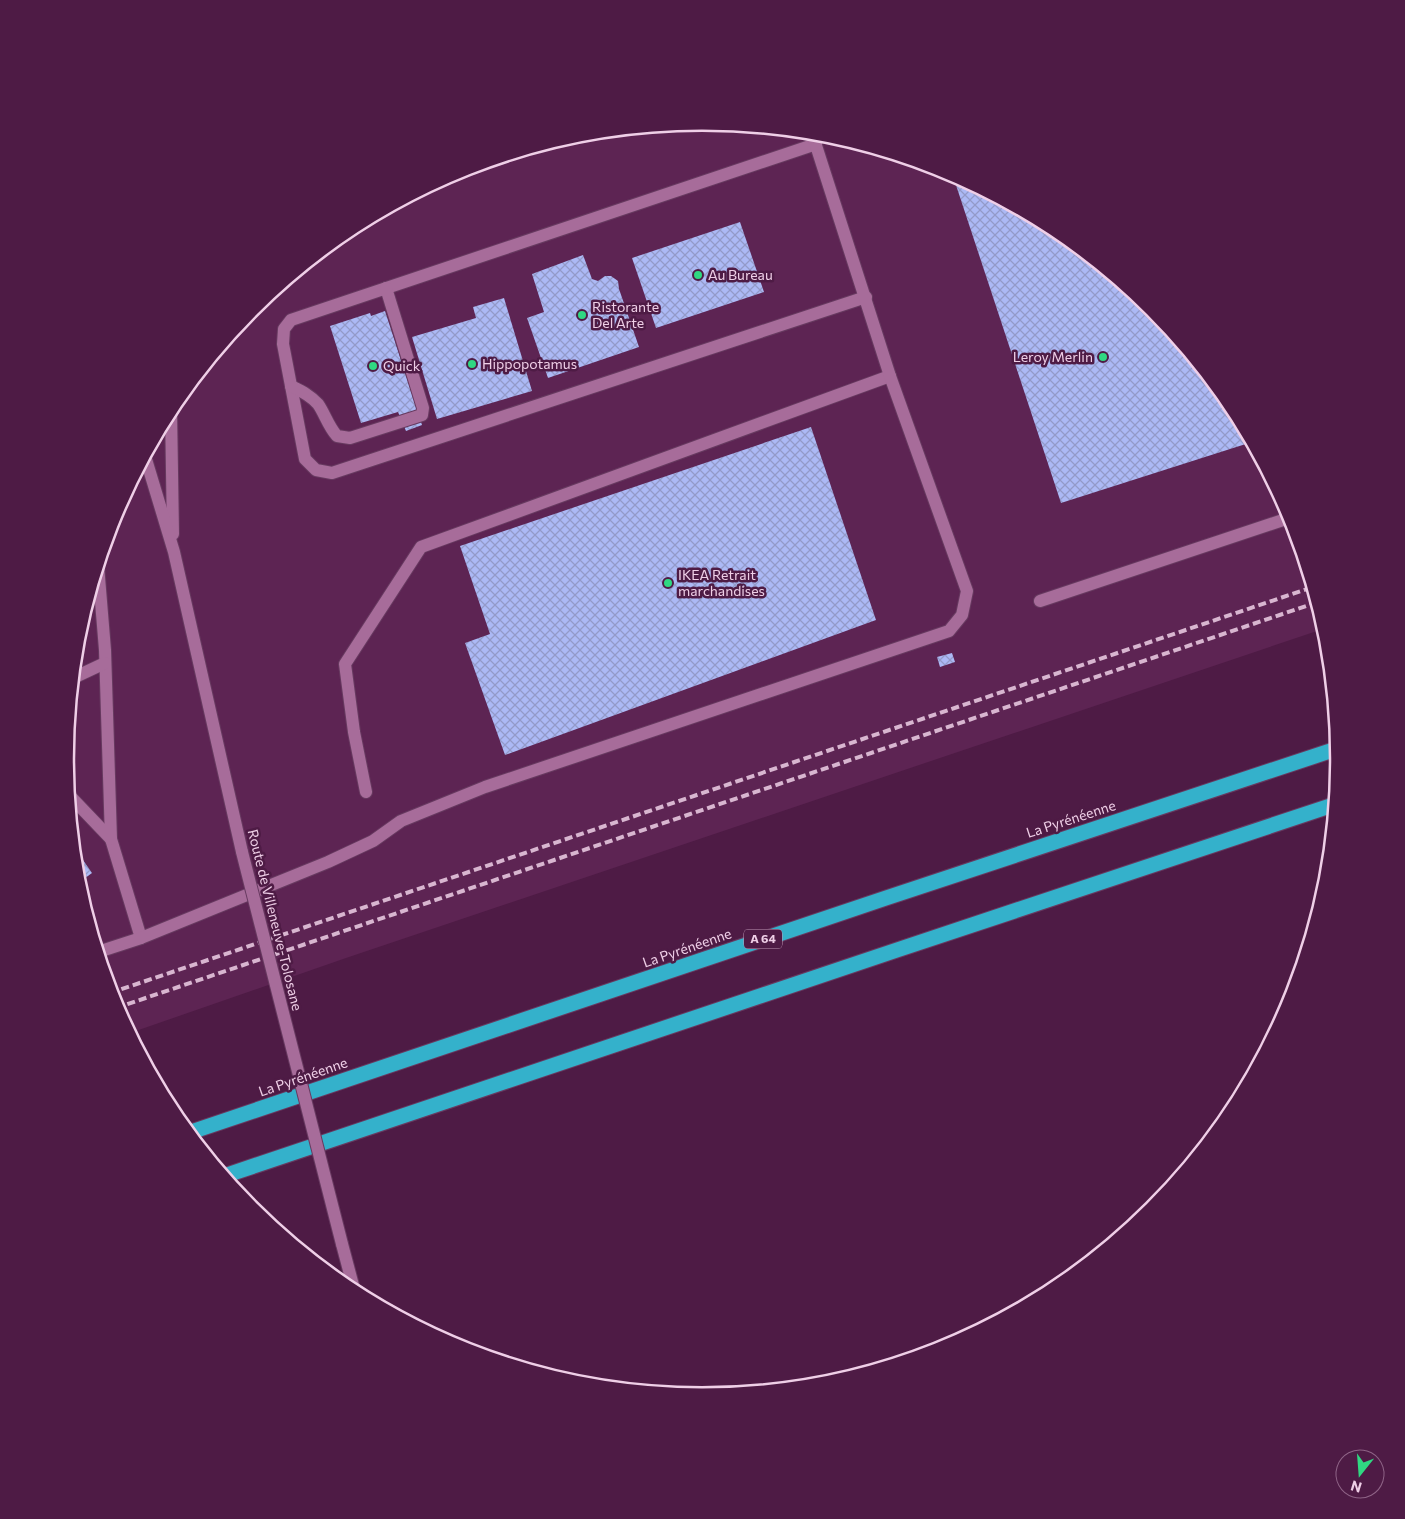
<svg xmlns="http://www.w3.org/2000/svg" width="1405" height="1519" font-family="Commissioner,sans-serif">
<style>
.built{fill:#5d2453}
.building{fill:url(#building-cross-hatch)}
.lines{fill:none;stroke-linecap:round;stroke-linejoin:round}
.lane-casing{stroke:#673a60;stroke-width:14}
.secondary-casing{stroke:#673a60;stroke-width:14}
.highway-casing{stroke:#673a60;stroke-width:17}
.lane{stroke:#a76c9a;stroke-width:12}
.secondary{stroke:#a76c9a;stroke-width:12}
.highway{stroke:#34b1cb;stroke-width:15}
.rail{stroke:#d8b6d0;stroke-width:4;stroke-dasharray:8 4;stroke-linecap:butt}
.secondary-bridge-casing{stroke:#673a60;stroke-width:14;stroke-linecap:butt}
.secondary-bridge{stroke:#a76c9a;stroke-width:12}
.poi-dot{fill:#30d882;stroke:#4e1b45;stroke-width:2}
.labels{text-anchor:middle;stroke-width:5;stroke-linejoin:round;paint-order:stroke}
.shield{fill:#4e1b45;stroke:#bf99b6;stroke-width:1}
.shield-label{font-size:12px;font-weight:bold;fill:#efcfe7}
.poi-label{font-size:14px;fill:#efcfe7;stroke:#4e1b45;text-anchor:start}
.street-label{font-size:14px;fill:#efcfe7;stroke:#4e1b45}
.rim{fill:none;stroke:#efcfe7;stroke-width:2.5}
</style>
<defs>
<pattern id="building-cross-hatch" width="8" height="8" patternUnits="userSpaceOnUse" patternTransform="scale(1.25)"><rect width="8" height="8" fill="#acb9f5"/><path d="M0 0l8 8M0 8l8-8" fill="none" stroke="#939ac9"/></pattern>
</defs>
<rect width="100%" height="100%" fill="#4e1b45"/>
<path class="built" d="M703,122L827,134L947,171L1057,230L1153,309L1233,406L1292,516L1326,628L346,958L130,1033L113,1003L77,884L65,759L77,635L114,515L173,405L252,309L349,229L459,170L578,134Z"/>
<g class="building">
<path d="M952,173L1057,230L1153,309L1233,406L1252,442L1061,503Z"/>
<path d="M740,222L764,292L656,328L632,258Z"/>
<path d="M583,255L592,279L598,281L605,276H611L618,281L619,289L639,347L548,378L527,318L544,312L532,274Z"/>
<path d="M504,298L532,391L437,419L412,337L476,318L473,307Z"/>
<path d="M385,311L422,425L406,431L398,412L361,423L330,326L370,313L371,316Z"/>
<path d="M811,427L876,620L505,755L465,643L490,634L460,546Z"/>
<path d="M952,653L955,662L940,667L937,657Z"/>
<path d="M74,847L92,873L77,884Z"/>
</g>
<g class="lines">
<g class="lane-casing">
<g id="lane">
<path d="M816,144L291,320L284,329L283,344L305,459L316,470L332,473L866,297"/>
<path d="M291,386C301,391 310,395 318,404C325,414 328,426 337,436L350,438L422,415L423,408L386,288"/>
<path d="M98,565L105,650L111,839L141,938"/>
<path d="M1040,601L1292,517"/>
<path d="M73,678L105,663"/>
<path d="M366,792L354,732L345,664L421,547L890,376"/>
<path d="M68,794L111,839"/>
<path d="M98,952L141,938L328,862L373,841L401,821L485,787L949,631L962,615L967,591L890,376L812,133"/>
</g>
</g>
<g class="secondary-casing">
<g id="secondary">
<path d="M171,409L173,534"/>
<path d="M145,456L174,552L242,852"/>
<path d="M342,1244L355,1293"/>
</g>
</g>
<g class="highway-casing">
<g id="highway">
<path d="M188,1133L886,898L1339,748"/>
<path d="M224,1176L897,950L1336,804"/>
</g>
</g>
<use href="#lane" class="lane"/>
<use href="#secondary" class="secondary"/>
<use href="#highway" class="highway"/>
<g class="rail">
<path d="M110,993L1313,587"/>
<path d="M116,1008L1318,602"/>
</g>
<g class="secondary-bridge-casing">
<path id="secondary-bridge" d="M242,852L342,1244"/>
</g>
<use href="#secondary-bridge" class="secondary-bridge"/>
</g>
<g class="poi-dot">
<circle cx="698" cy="275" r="5"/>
<circle cx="582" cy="315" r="5"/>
<circle cx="1103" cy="357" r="5"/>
<circle cx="472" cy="364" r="5"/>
<circle cx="373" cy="366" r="5"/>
<circle cx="668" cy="583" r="5"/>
</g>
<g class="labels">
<rect class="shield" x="744" y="929.5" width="38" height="19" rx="4"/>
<g class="shield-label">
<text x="763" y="943">A 64</text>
</g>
<g class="poi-label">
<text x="708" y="280">Au Bureau</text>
<text x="592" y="312">Ristorante<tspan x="592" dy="16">Del Arte</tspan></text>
<text x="1093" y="362" text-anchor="end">Leroy Merlin</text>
<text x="482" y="369">Hippopotamus</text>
<text x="383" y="371">Quick</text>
<text x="678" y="580">IKEA Retrait<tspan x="678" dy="16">marchandises</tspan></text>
</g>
<g class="street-label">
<text transform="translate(1071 819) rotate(-18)" y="5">La Pyrénéenne</text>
<text transform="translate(275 920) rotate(76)" y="5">Route de Villeneuve-Tolosane</text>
<text transform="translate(687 948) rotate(-19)" y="5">La Pyrénéenne</text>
<text transform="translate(303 1077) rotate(-19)" y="5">La Pyrénéenne</text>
</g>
</g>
<path d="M0 0H1405V1519H0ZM74 759a628 628 0 1 1 1256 0a628 628 0 1 1-1256 0Z" fill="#4e1b45" fill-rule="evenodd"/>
<path class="rim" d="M74 759a628 628 0 1 1 1256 0a628 628 0 1 1-1256 0Z"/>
<g transform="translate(1360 1474) rotate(197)"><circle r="24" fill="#4e1b45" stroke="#8e6386"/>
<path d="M0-4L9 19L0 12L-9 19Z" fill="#30d882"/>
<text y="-8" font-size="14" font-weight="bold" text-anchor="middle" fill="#efcfe7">N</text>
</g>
</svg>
